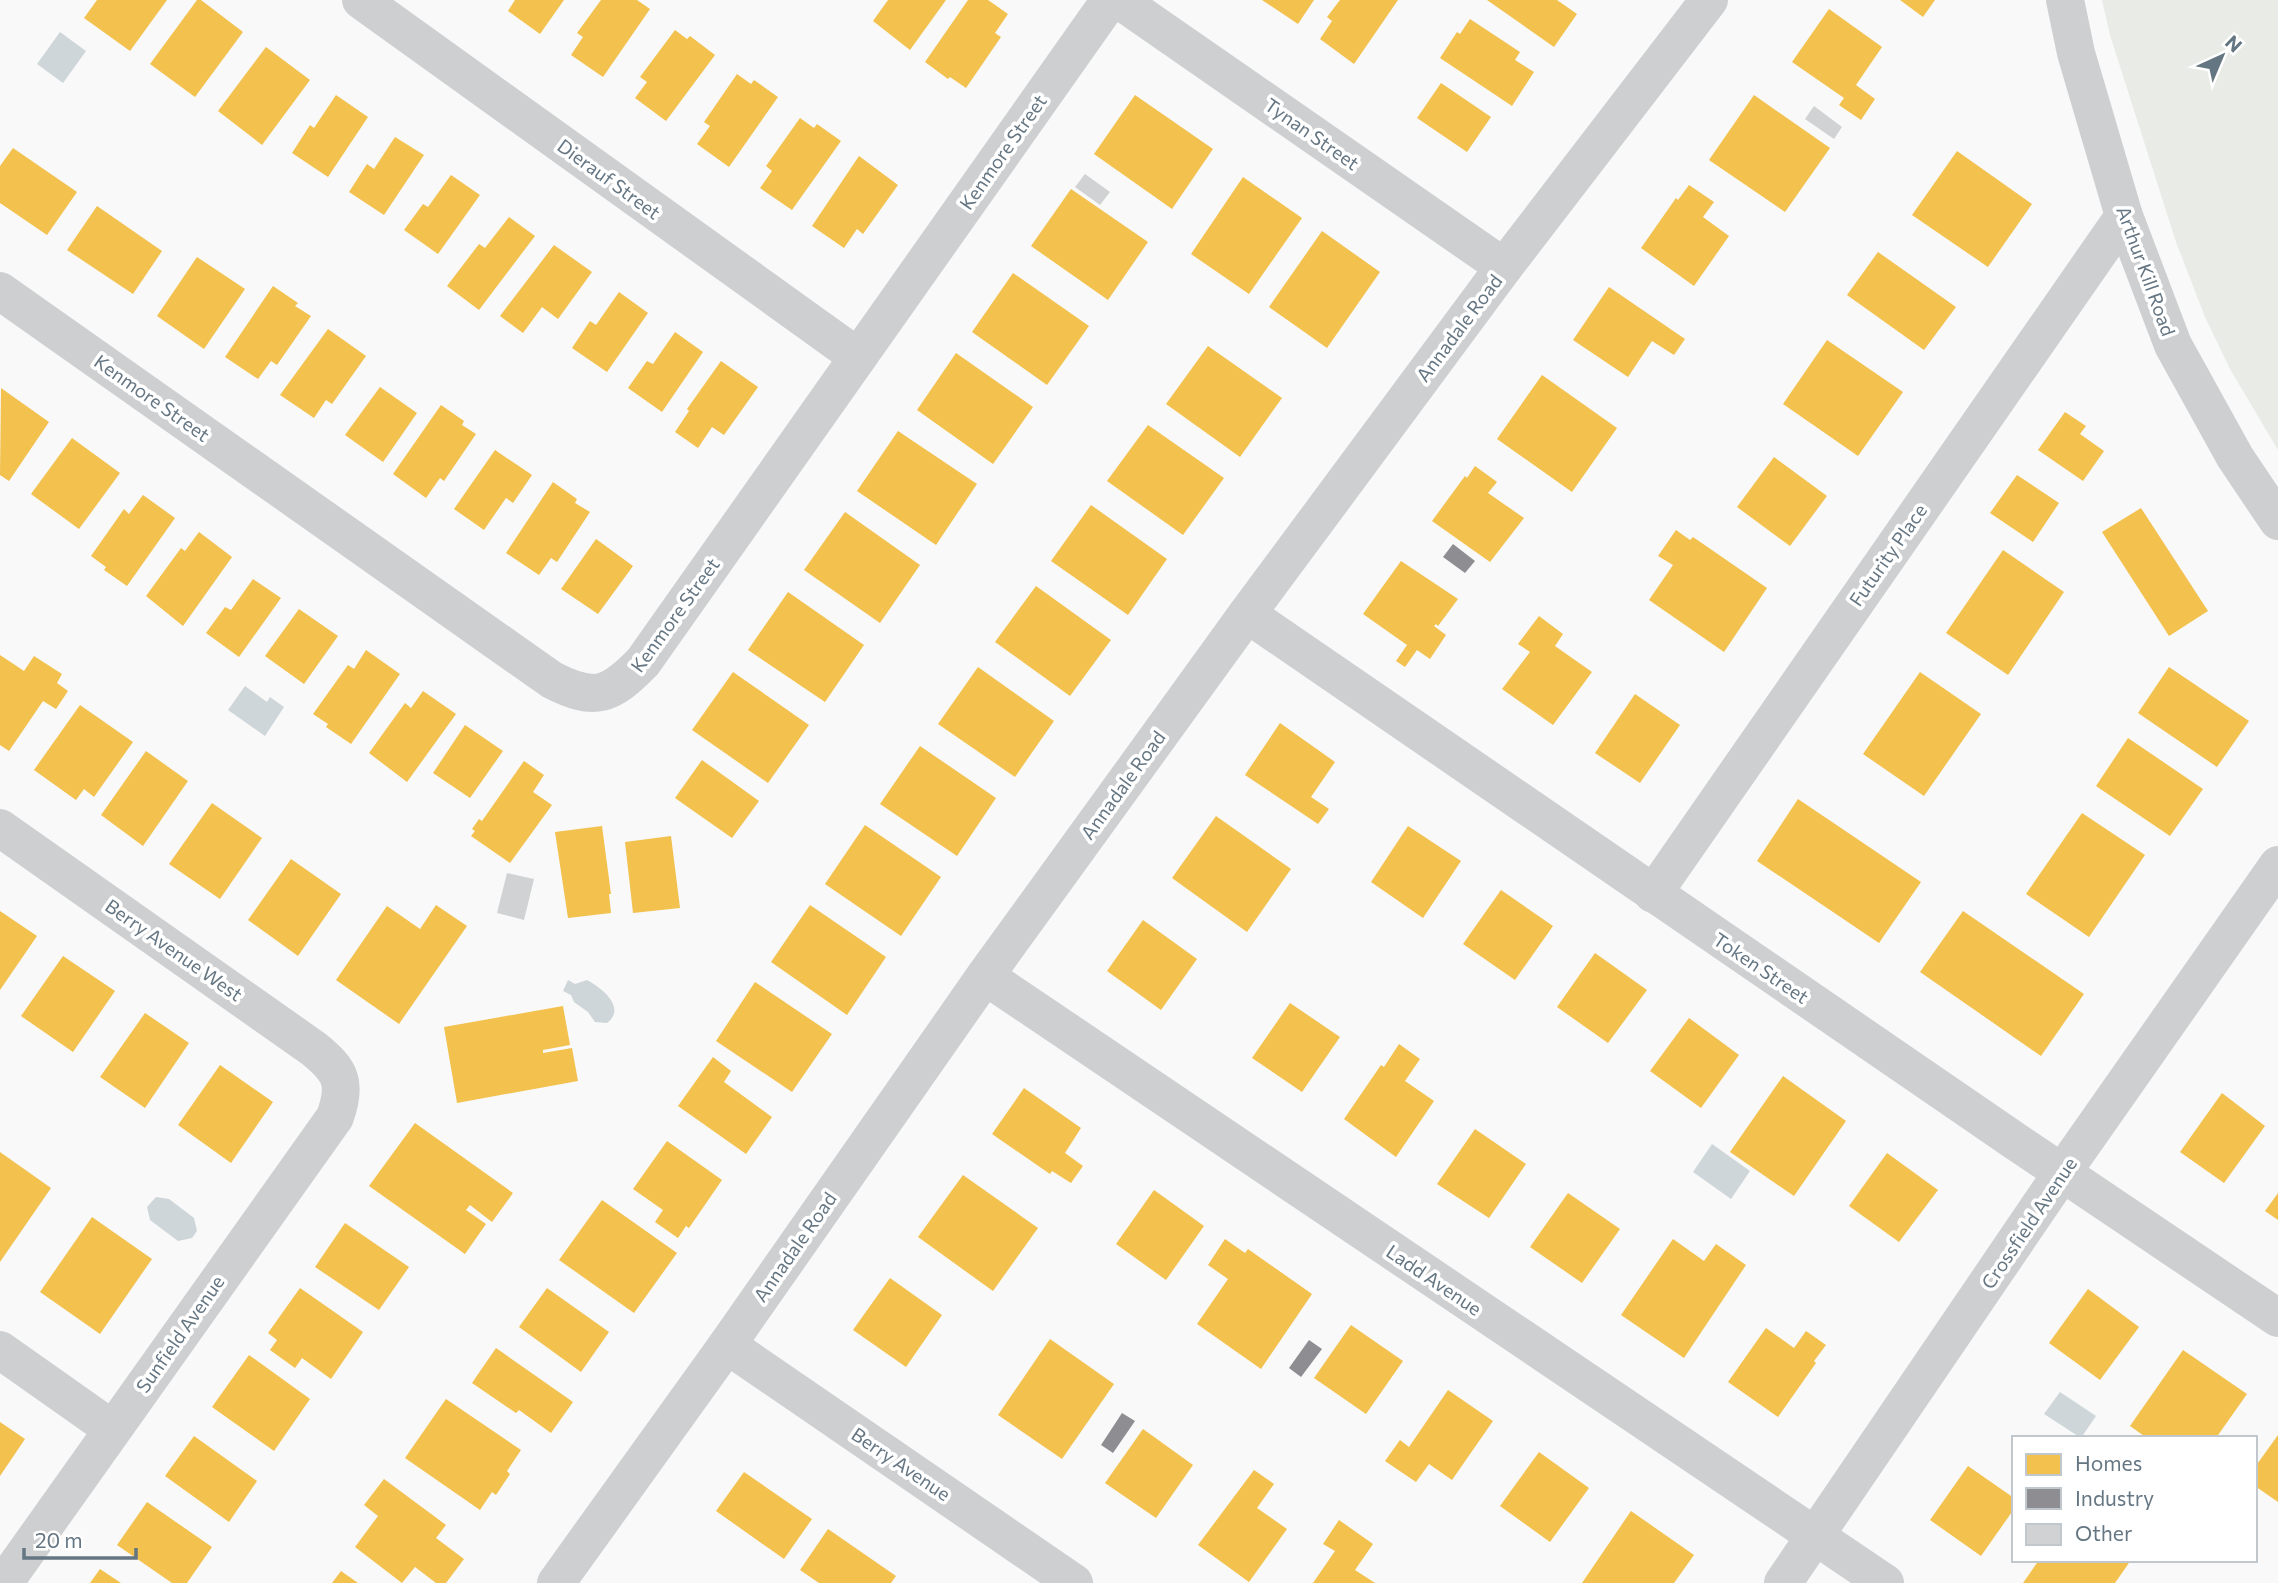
<svg xmlns="http://www.w3.org/2000/svg" width="2278" height="1583" font-family="Commissioner,sans-serif">
<style>
.green{fill:#e8ebe6}
.water{fill:#ced6d9}
.homes{fill:#f2c14e}
.industry{fill:#8d8d92}
.building{fill:#d0d2d3}
.lines{fill:none;stroke-linecap:round;stroke-linejoin:round}
.minor{stroke:#cecfd0;stroke-width:38}
.labels{text-anchor:middle;stroke-width:7;stroke-linejoin:round;paint-order:stroke}
.street-label{font-size:19px;fill:#657683;stroke:#fff}
</style>
<rect width="100%" height="100%" fill="#f9f9f9"/>
<path class="green" d="M2102,0H2278V450L2230,369L2205,317L2176,242L2110,35Z"/>
<g class="water">
<path d="M60,32L86,51L63,83L37,64Z"/>
<path d="M245,686L267,702L270,697L284,707L265,736L228,710Z"/>
<path d="M568,980L575,984L587,980C602,988 627,1008 607,1023L595,1022L588,1012L574,1002L571,995L563,991Z"/>
<path d="M1712,1144L1750,1171L1731,1199L1693,1172Z"/>
<path d="M156,1197L169,1199L194,1218L197,1231L192,1238L178,1241L150,1220L147,1207Z"/>
<path d="M2060,1392L2096,1416L2081,1438L2044,1414Z"/>
</g>
<g class="homes">
<path d="M97,0H167L130,51L84,18Z"/>
<path d="M197,0H201L243,32L195,97L150,64Z"/>
<path d="M515,0H564L540,34L508,11Z"/>
<path d="M601,0H637L650,9L603,77L571,55L583,37L577,33Z"/>
<path d="M888,0H946L910,50L873,21Z"/>
<path d="M968,0H988L1008,14L995,33L1001,37L966,88L950,77L948,79L925,62Z"/>
<path d="M1262,0H1314L1298,24Z"/>
<path d="M1340,0H1398L1354,64L1320,39L1332,21L1327,17Z"/>
<path d="M1487,0H1557L1577,14L1554,47Z"/>
<path d="M1900,0H1935L1923,17Z"/>
<path d="M1829,9L1882,47L1856,85L1875,99L1861,120L1839,105L1844,98L1792,62Z"/>
<path d="M1470,19L1520,52L1515,60L1534,72L1512,106L1440,58L1457,32L1460,34Z"/>
<path d="M675,30L687,39L690,36L715,55L666,121L635,98L647,82L640,77Z"/>
<path d="M266,47L310,80L262,145L218,111Z"/>
<path d="M737,74L751,84L754,80L778,97L729,167L697,144L710,126L704,122Z"/>
<path d="M1441,83L1491,117L1467,152L1417,118Z"/>
<path d="M336,95L368,117L328,177L292,153L310,125L314,128Z"/>
<path d="M1135,95L1213,149L1172,209L1094,154Z"/>
<path d="M1754,95L1830,148L1785,212L1709,160Z"/>
<path d="M800,118L814,128L817,124L841,141L792,210L760,188L772,171L766,166Z"/>
<path d="M395,137L424,155L384,215L349,192L367,164L374,169Z"/>
<path d="M13,148L77,192L47,235L0,203V166Z"/>
<path d="M1957,151L2032,204L1988,267L1912,215Z"/>
<path d="M859,156L898,185L863,234L857,229L844,248L812,226Z"/>
<path d="M451,175L480,195L438,254L404,230L423,204L428,207Z"/>
<path d="M1243,177L1302,218L1249,294L1191,254Z"/>
<path d="M1689,185L1714,202L1703,217L1729,236L1694,286L1641,248L1676,198L1678,200Z"/>
<path d="M1071,189L1148,242L1108,300L1031,246Z"/>
<path d="M97,206L162,251L133,294L67,250Z"/>
<path d="M509,217L535,236L479,310L447,286L479,244L485,248Z"/>
<path d="M1322,231L1380,272L1327,348L1269,307Z"/>
<path d="M554,245L592,272L558,319L542,307L523,333L500,316Z"/>
<path d="M1878,252L1956,307L1924,350L1847,295Z"/>
<path d="M197,257L245,289L204,349L157,316Z"/>
<path d="M1013,273L1089,326L1047,385L972,332Z"/>
<path d="M273,286L298,303L295,306L311,316L277,365L271,361L258,379L225,357Z"/>
<path d="M1609,287L1685,339L1674,355L1652,341L1628,377L1573,340Z"/>
<path d="M619,292L648,313L607,372L572,348L590,321L596,325Z"/>
<path d="M328,329L366,356L332,404L326,400L314,418L280,395Z"/>
<path d="M675,332L703,352L662,412L628,388L647,361L653,364Z"/>
<path d="M1827,340L1903,392L1858,456L1783,404Z"/>
<path d="M1208,346L1282,398L1240,457L1166,404Z"/>
<path d="M956,353L1033,407L993,464L917,410Z"/>
<path d="M721,361L758,387L724,435L712,427L698,448L675,432L689,411L687,409Z"/>
<path d="M1542,375L1617,428L1572,492L1497,439Z"/>
<path d="M380,387L417,413L383,462L345,435Z"/>
<path d="M1,388L49,422L9,481L0,475Z"/>
<path d="M441,405L464,421L462,425L476,434L444,481L440,478L426,498L393,474Z"/>
<path d="M2065,412L2086,426L2080,434L2104,451L2083,481L2038,450Z"/>
<path d="M1148,425L1224,478L1183,535L1107,481Z"/>
<path d="M898,431L977,484L936,545L857,491Z"/>
<path d="M72,438L120,473L79,529L31,494Z"/>
<path d="M495,450L532,475L513,503L506,498L484,530L454,509Z"/>
<path d="M1774,457L1827,496L1790,546L1737,507Z"/>
<path d="M1475,466L1497,482L1488,493L1524,518L1490,562L1432,521L1465,476L1467,478Z"/>
<path d="M2017,475L2059,503L2033,542L1990,513Z"/>
<path d="M553,482L577,499L575,503L590,512L557,562L551,558L539,575L506,553Z"/>
<path d="M143,495L175,518L127,586L104,570L106,567L91,556L124,509L129,514Z"/>
<path d="M1091,505L1167,559L1128,615L1051,561Z"/>
<path d="M2141,508L2208,611L2169,636L2102,532Z"/>
<path d="M845,512L920,565L880,623L804,570Z"/>
<path d="M1676,530L1690,540L1693,537L1767,588L1724,652L1649,600L1673,565L1658,556Z"/>
<path d="M199,532L232,557L183,626L146,596L181,548L185,551Z"/>
<path d="M596,539L633,566L598,614L561,589Z"/>
<path d="M2003,550L2064,592L2008,675L1946,633Z"/>
<path d="M1401,561L1458,599L1438,626L1436,624L1434,626L1446,635L1430,659L1417,650L1405,667L1396,661L1407,645L1363,614Z"/>
<path d="M253,579L281,598L239,657L206,633L225,607L231,610Z"/>
<path d="M1036,586L1111,640L1070,696L995,642Z"/>
<path d="M788,592L864,645L825,702L748,650Z"/>
<path d="M299,609L338,636L304,684L265,656Z"/>
<path d="M1539,616L1563,634L1555,646L1592,672L1553,725L1502,689L1530,652L1518,644Z"/>
<path d="M366,650L400,674L351,744L326,727L328,724L313,714L348,665L354,669Z"/>
<path d="M0,655L24,671L34,656L62,674L57,683L68,691L56,709L43,701L9,751L0,745Z"/>
<path d="M978,667L1054,721L1015,777L938,724Z"/>
<path d="M2169,667L2249,721L2217,767L2138,713Z"/>
<path d="M733,672L809,725L768,783L692,730Z"/>
<path d="M1920,672L1981,714L1924,796L1863,754Z"/>
<path d="M423,691L456,714L407,782L369,753L405,703L411,708Z"/>
<path d="M1635,694L1680,725L1640,783L1595,753Z"/>
<path d="M80,705L133,742L94,797L84,789L76,800L34,770Z"/>
<path d="M1280,723L1335,762L1311,797L1329,809L1318,824L1245,775Z"/>
<path d="M465,725L503,751L470,798L433,773Z"/>
<path d="M2128,738L2203,789L2170,836L2096,786Z"/>
<path d="M920,746L996,798L957,856L880,804Z"/>
<path d="M146,751L188,781L143,846L101,815Z"/>
<path d="M702,760L759,801L732,838L675,798Z"/>
<path d="M524,761L544,775L533,792L552,805L510,863L471,836L475,831L472,829L479,819L482,821Z"/>
<path d="M1798,799L1921,882L1879,943L1757,861Z"/>
<path d="M212,803L262,838L220,899L169,864Z"/>
<path d="M2082,813L2145,855L2089,937L2026,894Z"/>
<path d="M1216,816L1291,869L1247,932L1172,878Z"/>
<path d="M865,825L941,877L901,936L825,884Z"/>
<path d="M602,826L611,894H609L611,913L568,918L555,832Z"/>
<path d="M1408,826L1461,861L1423,918L1371,882Z"/>
<path d="M671,836L680,908L633,913L625,842Z"/>
<path d="M291,859L341,894L298,956L248,920Z"/>
<path d="M1501,890L1553,926L1515,980L1463,944Z"/>
<path d="M436,905L467,926L399,1024L336,980L387,906L420,929Z"/>
<path d="M810,905L886,957L847,1015L771,962Z"/>
<path d="M0,911L37,936L0,990Z"/>
<path d="M1963,911L2084,994L2041,1056L1920,972Z"/>
<path d="M1143,920L1197,959L1161,1010L1107,971Z"/>
<path d="M1595,953L1647,990L1608,1043L1557,1007Z"/>
<path d="M63,956L115,991L73,1052L21,1016Z"/>
<path d="M755,982L832,1034L792,1092L716,1041Z"/>
<path d="M1290,1003L1340,1037L1302,1092L1252,1058Z"/>
<path d="M563,1006L570,1045L543,1050V1053L572,1048L578,1081L457,1103L444,1027Z"/>
<path d="M145,1013L189,1043L145,1108L100,1077Z"/>
<path d="M1689,1018L1739,1055L1701,1108L1650,1071Z"/>
<path d="M1399,1044L1420,1059L1405,1081L1434,1101L1396,1157L1344,1119L1381,1065L1384,1067Z"/>
<path d="M713,1057L731,1071L724,1082L772,1117L746,1154L678,1106Z"/>
<path d="M220,1065L273,1102L231,1163L178,1125Z"/>
<path d="M1783,1076L1846,1121L1794,1196L1730,1152Z"/>
<path d="M1024,1088L1081,1128L1065,1153L1083,1166L1071,1183L1052,1171L1050,1174L992,1134Z"/>
<path d="M2222,1093L2265,1126L2224,1183L2180,1152Z"/>
<path d="M415,1123L513,1193L492,1222L470,1205L466,1210L486,1224L465,1254L369,1186Z"/>
<path d="M1475,1129L1526,1164L1489,1218L1437,1184Z"/>
<path d="M667,1141L722,1180L689,1228L686,1226L678,1238L655,1222L663,1210L633,1189Z"/>
<path d="M0,1152L51,1188L0,1262Z"/>
<path d="M1887,1153L1938,1190L1899,1242L1849,1206Z"/>
<path d="M963,1175L1038,1228L993,1291L918,1237Z"/>
<path d="M1154,1190L1204,1226L1166,1280L1116,1244Z"/>
<path d="M1568,1193L1620,1229L1582,1283L1530,1247Z"/>
<path d="M2278,1193V1220L2265,1211Z"/>
<path d="M602,1200L677,1253L634,1313L559,1260Z"/>
<path d="M92,1217L152,1259L100,1334L40,1292Z"/>
<path d="M345,1223L409,1267L379,1310L315,1267Z"/>
<path d="M1225,1239L1245,1253L1248,1249L1312,1294L1261,1369L1197,1324L1228,1279L1208,1265Z"/>
<path d="M1673,1239L1704,1261L1716,1244L1746,1265L1684,1358L1621,1315Z"/>
<path d="M890,1278L942,1315L906,1367L853,1330Z"/>
<path d="M300,1288L363,1332L331,1379L302,1358L295,1368L270,1350L277,1340L268,1333Z"/>
<path d="M547,1288L609,1332L581,1372L519,1327Z"/>
<path d="M2088,1289L2139,1327L2100,1380L2049,1343Z"/>
<path d="M1351,1325L1403,1361L1366,1414L1314,1378Z"/>
<path d="M1766,1328L1794,1348L1806,1331L1826,1345L1814,1361L1816,1363L1778,1417L1728,1382Z"/>
<path d="M1050,1339L1114,1384L1062,1459L998,1415Z"/>
<path d="M496,1348L573,1402L551,1433L519,1410L516,1413L472,1383Z"/>
<path d="M2183,1350L2247,1394L2216,1438H2147L2130,1426Z"/>
<path d="M249,1355L310,1399L274,1451L212,1407Z"/>
<path d="M1448,1390L1493,1421L1452,1480L1429,1464L1416,1482L1385,1461L1400,1440L1409,1447Z"/>
<path d="M446,1399L521,1450L507,1471L510,1474L496,1495L492,1492L480,1510L405,1458Z"/>
<path d="M0,1422L25,1439L0,1476Z"/>
<path d="M1143,1429L1193,1465L1156,1518L1105,1483Z"/>
<path d="M2278,1435V1502L2255,1486V1467Z"/>
<path d="M194,1436L257,1481L229,1522L165,1476Z"/>
<path d="M1539,1452L1589,1488L1550,1542L1500,1506Z"/>
<path d="M1968,1466L2014,1498V1509L1981,1556L1930,1520Z"/>
<path d="M1254,1470L1274,1484L1257,1508L1287,1529L1249,1582L1198,1545Z"/>
<path d="M744,1472L812,1519L784,1559L716,1511Z"/>
<path d="M384,1479L446,1525L436,1538L464,1559L446,1583H436L415,1567L402,1583L355,1547L378,1516L364,1505Z"/>
<path d="M147,1502L212,1547L187,1583H172L117,1545Z"/>
<path d="M1631,1511L1694,1555L1674,1583H1582Z"/>
<path d="M1339,1520L1373,1544L1355,1570L1375,1583H1313L1335,1551L1323,1544Z"/>
<path d="M828,1529L896,1576L891,1583H819L800,1570Z"/>
<path d="M2039,1560H2131L2115,1583H2023Z"/>
<path d="M100,1569L121,1583H90Z"/>
<path d="M341,1571L358,1583H332Z"/>
</g>
<g class="industry">
<path d="M1453,544L1475,561L1465,573L1443,557Z"/>
<path d="M1309,1340L1322,1349L1301,1377L1289,1368Z"/>
<path d="M1122,1413L1135,1421L1113,1453L1101,1445Z"/>
</g>
<g class="building">
<path d="M1814,106L1842,127L1834,139L1805,119Z"/>
<path d="M1085,174L1110,192L1100,205L1075,187Z"/>
<path d="M507,873L534,879L524,920L497,913Z"/>
</g>
<g class="lines">
<g class="minor">
<path d="M361,0L858,357"/>
<path d="M1119,0L1504,267"/>
<path d="M2065,0L2076,53L2124,216L2173,345L2235,457L2278,521"/>
<path d="M0,291L552,680C595,702 610,696 643,662L1110,0"/>
<path d="M1247,614L2015,1141L2278,1318"/>
<path d="M0,828L314,1049C341,1071 347,1083 335,1117L4,1583"/>
<path d="M1653,894L2124,216"/>
<path d="M985,976L1885,1583"/>
<path d="M727,1345L1074,1583"/>
<path d="M0,1350L112,1429"/>
<path d="M556,1583L727,1345L985,976L1247,614L1504,267L1709,0"/>
<path d="M1783,1583L2062,1173L2278,865"/>
</g>
</g>
<g class="labels">
<g class="street-label">
<text transform="translate(1312 134) rotate(35)" y="7">Tynan Street</text>
<text transform="translate(1003 152) rotate(-55)" y="7">Kenmore Street</text>
<text transform="translate(609 179) rotate(36)" y="7">Dierauf Street</text>
<text transform="translate(2146 271) rotate(70)" y="7">Arthur Kill Road</text>
<text transform="translate(1459 328) rotate(-53)" y="7">Annadale Road</text>
<text transform="translate(152 398) rotate(35)" y="7">Kenmore Street</text>
<text transform="translate(1888 555) rotate(-55)" y="7">Futurity Place</text>
<text transform="translate(675 615) rotate(-54)" y="7">Kenmore Street</text>
<text transform="translate(1123 785) rotate(-54)" y="7">Annadale Road</text>
<text transform="translate(174 950) rotate(35)" y="7">Berry Avenue West</text>
<text transform="translate(1761 968) rotate(34)" y="7">Token Street</text>
<text transform="translate(2029 1223) rotate(-56)" y="7">Crossfield Avenue</text>
<text transform="translate(795 1247) rotate(-55)" y="7">Annadale Road</text>
<text transform="translate(1434 1280) rotate(34)" y="7">Ladd Avenue</text>
<text transform="translate(180 1334) rotate(-55)" y="7">Sunfield Avenue</text>
<text transform="translate(901 1464) rotate(34)" y="7">Berry Avenue</text>
</g>
</g>
<rect x="2012" y="1436" width="245" height="126" fill="#ffffff" stroke="#c1c8cd" stroke-width="2"/>
<rect x="2026" y="1454" width="35" height="21" fill="#f2c14e" stroke="#c1c8cd" stroke-width="2"/>
<text x="2075" y="1471" font-size="21" fill="#657683">Homes</text>
<rect x="2026" y="1488" width="35" height="21" fill="#8d8d92" stroke="#c1c8cd" stroke-width="2"/>
<text x="2075" y="1506" font-size="21" fill="#657683">Industry</text>
<rect x="2026" y="1524" width="35" height="21" fill="#d0d2d3" stroke="#c1c8cd" stroke-width="2"/>
<text x="2075" y="1541" font-size="21" fill="#657683">Other</text>
<g transform="translate(2222 56) rotate(44)" stroke="#ffffff" stroke-width="5" paint-order="stroke">
<path d="M0-5L12 26L0 18L-12 26Z" fill="#657683"/>
<text y="-10" font-size="19" font-weight="bold" text-anchor="middle" fill="#657683">N</text>
</g>
<path d="M24 1548v10h112v-10" fill="none" stroke="#657683" stroke-width="3.5"/>
<text x="35" y="1548" font-size="21" fill="#657683" stroke="#ffffff" stroke-width="5" paint-order="stroke">20 m</text>
</svg>
